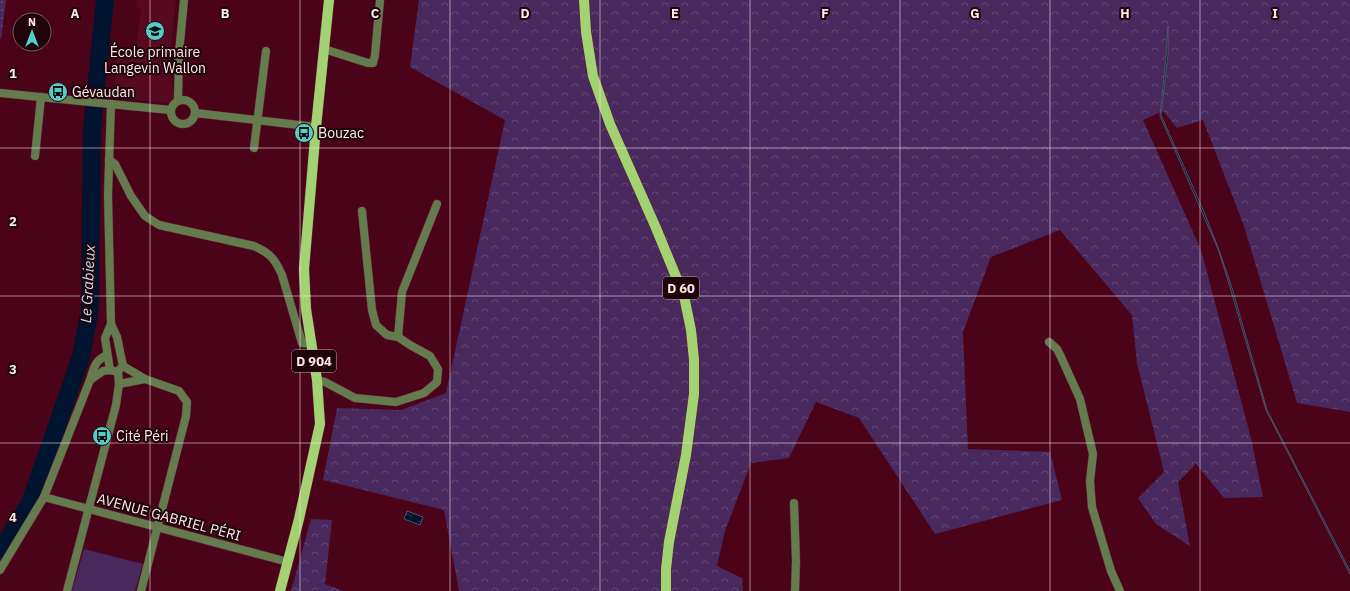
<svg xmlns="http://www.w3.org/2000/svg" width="1350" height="591" font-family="'IBM Plex Sans',sans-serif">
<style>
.built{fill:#580922}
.grass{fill:url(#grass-dots)}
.forest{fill:url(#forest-crowns)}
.garden{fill:#49285e}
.water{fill:url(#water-ripples);stroke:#4c5568}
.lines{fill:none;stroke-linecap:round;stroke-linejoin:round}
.river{stroke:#00142f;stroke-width:18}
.street-casing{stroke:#632437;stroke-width:9}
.primary-casing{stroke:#632437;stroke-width:11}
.street{stroke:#647b4e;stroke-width:8}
.primary{stroke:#a2d272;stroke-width:10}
.grid{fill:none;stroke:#feeced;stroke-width:1;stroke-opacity:0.55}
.labels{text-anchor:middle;stroke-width:4;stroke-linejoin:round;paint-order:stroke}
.shield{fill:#1f0409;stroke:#bba6a9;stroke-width:1}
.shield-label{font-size:13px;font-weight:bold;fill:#feeced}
.poi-label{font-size:14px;fill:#feeced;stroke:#1f0409;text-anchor:start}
.street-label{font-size:14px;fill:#feeced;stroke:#1f0409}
.water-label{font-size:15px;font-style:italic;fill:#c8dcf3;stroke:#1f0409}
.grid-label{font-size:13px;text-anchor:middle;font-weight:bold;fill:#feeced;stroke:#1f0409;stroke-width:4;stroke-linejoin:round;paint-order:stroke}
</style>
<defs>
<pattern id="grass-dots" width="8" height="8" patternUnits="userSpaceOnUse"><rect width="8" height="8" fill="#49285e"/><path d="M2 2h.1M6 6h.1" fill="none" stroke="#644775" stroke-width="1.8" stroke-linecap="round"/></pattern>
<pattern id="forest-crowns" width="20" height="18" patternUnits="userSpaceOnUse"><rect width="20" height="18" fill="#49285e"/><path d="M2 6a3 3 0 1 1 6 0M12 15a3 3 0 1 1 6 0" fill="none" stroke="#644775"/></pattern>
<pattern id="water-ripples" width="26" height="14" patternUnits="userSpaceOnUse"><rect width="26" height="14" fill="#00142f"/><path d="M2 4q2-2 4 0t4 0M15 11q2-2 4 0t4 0" fill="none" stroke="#26364d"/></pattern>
</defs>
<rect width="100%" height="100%" fill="#4a0319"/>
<path class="built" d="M137,0H176L168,73L171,74L174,97L168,103L113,97L118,54L135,56L141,8L136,7Z"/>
<path class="grass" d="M0,0H6L1,39L0,38Z"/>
<g class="forest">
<path d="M419,0H1350V412L1297,403L1244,226L1203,120L1177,128L1163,111L1143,120L1201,250L1251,438L1263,497L1224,498L1196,464L1178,482L1190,546L1156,524L1138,498L1164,472L1137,363L1132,315L1060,230L991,257L963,332L968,449L1050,452L1062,500L935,534L859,418L816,402L789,458L751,463L725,531L717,566L742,578L743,591H459L444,510L323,480L337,408L401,410L446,393L505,120L410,67Z"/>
<path d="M311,519L332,520L325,584L343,591H291Z"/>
</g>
<path class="garden" d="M84,549L143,564L135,591H72Z"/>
<g class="water">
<path d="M1168,26V54L1161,115L1204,212L1219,250L1232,288L1267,410L1350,571V574L1266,410L1227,277L1218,249L1160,116L1166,56Z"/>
<path d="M407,511L423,517L420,525L404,519Z"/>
</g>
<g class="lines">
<path class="river" d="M0,551L30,503L81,357L90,309L92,130L105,0"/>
<g class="street-casing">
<g id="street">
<path d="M324,49L368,63H373L375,55L380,0"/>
<path d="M0,93L170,110"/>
<circle cx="183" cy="112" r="12"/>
<path d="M178,100L179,53L184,0"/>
<path d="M111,104L108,195L111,324L105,338L110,370L118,372"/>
<path d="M195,113L316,127"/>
<path d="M254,148L266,51"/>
<path d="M35,156L41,97"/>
<path d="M109,160L115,164L131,196L145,216L159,225L254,246C270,253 275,259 282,275L302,343L312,344"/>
<path d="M111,324L117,337L123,366L119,370"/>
<path d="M398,337L402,292L437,204"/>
<path d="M1049,342L1057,349L1061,357L1080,399L1093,454L1090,481L1092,507L1111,571L1120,591"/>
<path d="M123,366L145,379L179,391L187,402L186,416L141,591"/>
<path d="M90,380L103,371L110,370"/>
<path d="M317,380L325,382L355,398L396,402L424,393L437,382L438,369L430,356L410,345L398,337L387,335L376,325L372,310L362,211"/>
<path d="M119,384L145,379"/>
<path d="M44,497L288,562"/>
<path d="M794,503L796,561L795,591"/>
<path d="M0,570L44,497L90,380C94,368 94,361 107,355"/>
<path d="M67,591L116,405L119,384L118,372"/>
</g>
</g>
<g class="primary-casing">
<g id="primary">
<path d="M584,0L586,32L593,76L610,124L656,228L684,296L691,330L694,360V394L686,455L669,542L666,569V591"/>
<path d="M280,591L299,519L320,424L317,380L306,309L304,269L316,127L329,0"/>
</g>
</g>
<use href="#street" class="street"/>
<use href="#primary" class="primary"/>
</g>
<path class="grid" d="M150,0V591M300,0V591M450,0V591M600,0V591M750,0V591M900,0V591M1050,0V591M1200,0V591M0,148H1350M0,296H1350M0,443H1350"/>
<defs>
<g id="school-disc" transform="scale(1)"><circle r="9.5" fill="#54cdc8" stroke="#1f0409"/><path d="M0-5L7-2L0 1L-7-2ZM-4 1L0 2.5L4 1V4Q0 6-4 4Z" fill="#111"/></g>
<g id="bus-disc" transform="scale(1)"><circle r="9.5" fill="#54cdc8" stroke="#1f0409"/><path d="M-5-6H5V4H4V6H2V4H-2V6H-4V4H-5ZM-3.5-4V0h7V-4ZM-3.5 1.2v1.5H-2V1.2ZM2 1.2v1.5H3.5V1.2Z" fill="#111"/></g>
</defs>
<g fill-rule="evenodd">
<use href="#school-disc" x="155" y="31"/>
<use href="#bus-disc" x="58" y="92"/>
<use href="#bus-disc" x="304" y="133"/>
<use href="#bus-disc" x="102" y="436"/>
</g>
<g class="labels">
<g class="shield">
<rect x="663" y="277" width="36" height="22" rx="3"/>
<rect x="292" y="350" width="44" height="22" rx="3"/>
</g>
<g class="shield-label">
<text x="681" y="293">D 60</text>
<text x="314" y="366">D 904</text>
</g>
<g class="poi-label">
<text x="155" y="57" text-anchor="middle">École primaire<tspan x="155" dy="16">Langevin Wallon</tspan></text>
<text x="72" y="97">Gévaudan</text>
<text x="318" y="138">Bouzac</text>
<text x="116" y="441">Cité Péri</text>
</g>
<g class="street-label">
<text transform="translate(169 517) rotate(15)" y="5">AVENUE GABRIEL PÉRI</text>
</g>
<g class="water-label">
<text transform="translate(88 284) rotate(-87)" y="5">Le Grabieux</text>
</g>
</g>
<g class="grid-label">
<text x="75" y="18">A</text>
<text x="225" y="18">B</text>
<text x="375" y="18">C</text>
<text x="525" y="18">D</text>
<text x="675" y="18">E</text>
<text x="825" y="18">F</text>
<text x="975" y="18">G</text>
<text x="1125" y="18">H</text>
<text x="1275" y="18">I</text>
<text x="13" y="78">1</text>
<text x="13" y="226">2</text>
<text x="13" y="374">3</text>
<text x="13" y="522">4</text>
</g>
<g transform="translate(32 32)"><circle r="19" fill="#1f0409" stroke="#786164"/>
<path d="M0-3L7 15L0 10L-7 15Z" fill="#54cdc8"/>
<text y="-6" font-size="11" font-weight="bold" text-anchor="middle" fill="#feeced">N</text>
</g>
</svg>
